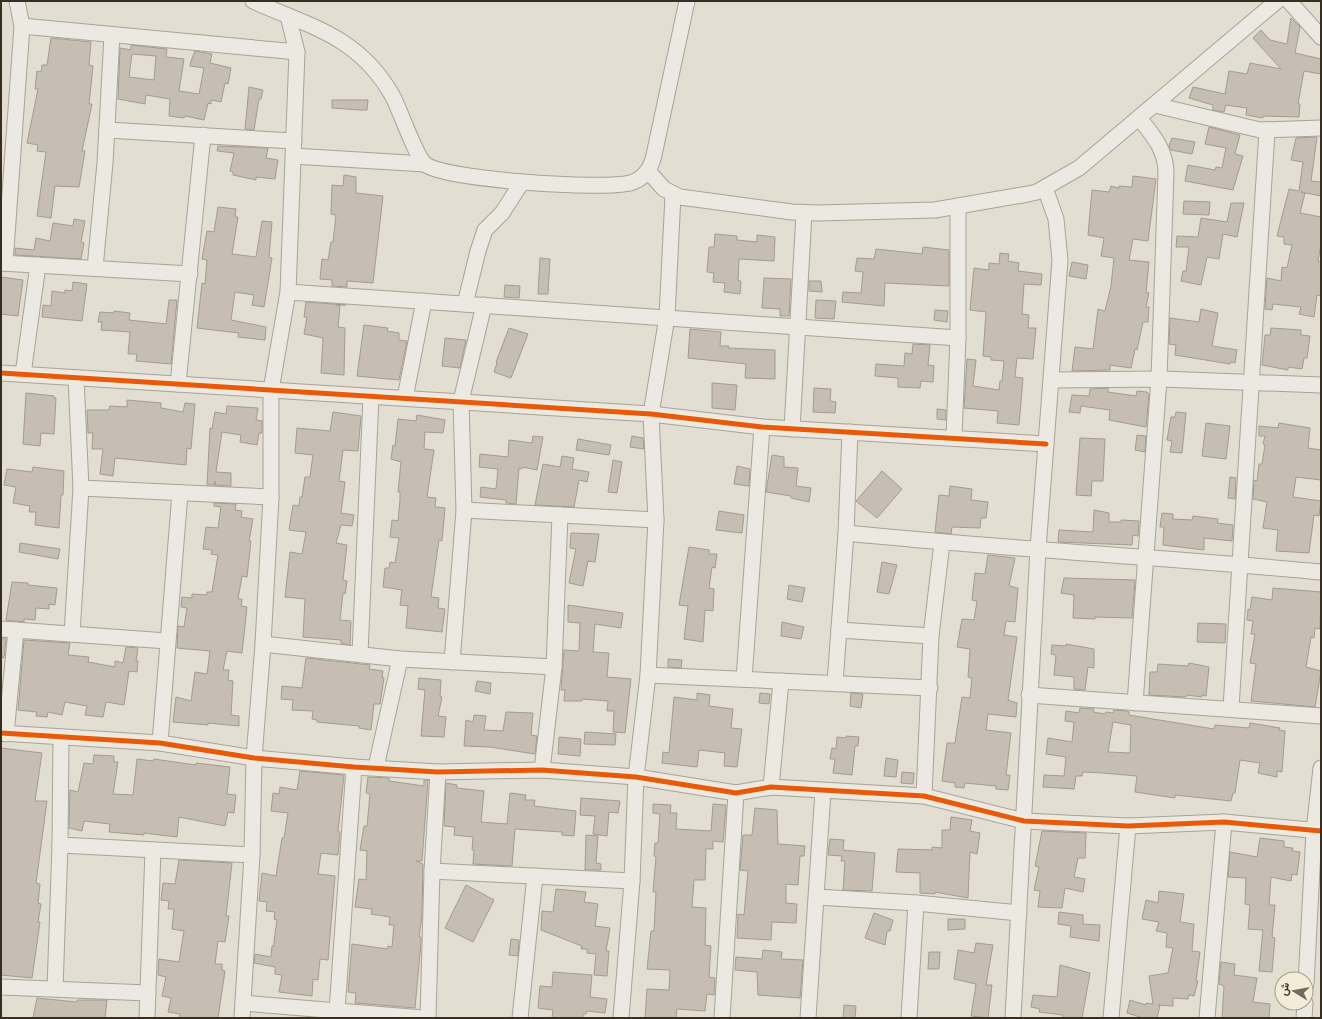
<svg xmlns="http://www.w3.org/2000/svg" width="1322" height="1019" font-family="Lora,Vazirmatn,serif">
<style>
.building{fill:#c6beb2;stroke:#a39b90;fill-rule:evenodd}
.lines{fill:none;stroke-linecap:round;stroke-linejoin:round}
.minor-casing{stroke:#a8a399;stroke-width:17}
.minor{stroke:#ebe9e1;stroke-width:15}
.cycleway-casing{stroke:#f3ecd7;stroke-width:8}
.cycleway{stroke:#e8590c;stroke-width:5}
</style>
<rect width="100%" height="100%" fill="#e2ded1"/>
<g class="building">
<path d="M1291,18L1300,27L1295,53L1321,59V74L1304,71L1298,104H1300L1299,117L1263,116V118L1246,115L1247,108L1226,105L1224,112L1213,110V105L1189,98L1193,87L1225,94L1229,71L1247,74L1250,63L1281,69L1253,38L1261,30L1270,40L1287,44Z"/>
<path d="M51,38L91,42L89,65L93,66L89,104H92L82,151H85L79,187L55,186L51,218L37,216L46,152L37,151L38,145L27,143L38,89H35L37,71L41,72L42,65H47Z"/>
<path d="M131,45L167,49L166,57L184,59L179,91L199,94L204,68L190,66L191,61L195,51L212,54L210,63L231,68L228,84L225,83L221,102L211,100V104L208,103L204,120L185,116L184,118L169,116L170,99L146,95L145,104L118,99L120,48L131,50ZM132,54L156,56L154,80L129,77Z"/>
<path d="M249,87L263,90L261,99H259L254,130L245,129Z"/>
<path d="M332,100H368L367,110H359L332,108Z"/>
<path d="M1209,127L1240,135L1235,154L1243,156L1233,190L1185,181L1188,165L1215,170L1216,167L1222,168L1226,148L1205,144Z"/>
<path d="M1317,137L1311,181L1321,182V196L1301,192L1305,193L1300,213L1321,217V244L1318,261L1321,262V296L1317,295L1314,317L1299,314L1301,307L1273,304L1272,310L1265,309L1267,278L1281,281L1282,267L1287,268L1292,245L1284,244V237L1277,236L1289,189L1299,191L1303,162L1291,160L1296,138Z"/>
<path d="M1172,138L1195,142L1192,154L1171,150L1169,146Z"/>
<path d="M218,146L268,148L266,158L278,160L275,179L256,177V180L233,175V172L230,171L234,153L217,151Z"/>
<path d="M344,175L356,177V193L383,196L373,283L347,281V287L332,286V280L320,279L322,259L328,260L331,242H333L336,215L331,214L332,185L343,186Z"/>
<path d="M1133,176L1156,179L1148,241L1133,239L1129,260L1149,262L1146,292L1149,293L1146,307H1149L1148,322H1143L1137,350L1135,349L1131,368L1110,365V370L1072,371L1075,347L1093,349L1098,309L1105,311L1111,286L1114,258L1101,256L1104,238L1088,235L1092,190L1109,192L1111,186L1119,188V186L1132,187Z"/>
<path d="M1184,201L1210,202L1209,215L1183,214Z"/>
<path d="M1231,203H1244L1237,237L1223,234L1219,259L1207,257L1201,285L1181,281L1183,271H1186L1189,247H1176L1177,236L1198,237L1201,218L1227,222Z"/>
<path d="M218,207L236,209L235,217H238L232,254L256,257L262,221L272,222L269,257L272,258L264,307L252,305L254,295L235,292L231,320L266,327L265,340L238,337L239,333L197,328L202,283L205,284L207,260L202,259L207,231L214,232Z"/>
<path d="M74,219L85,221L81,242L84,243L81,259L15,255V248L34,250L36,238L50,241L53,223L73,226Z"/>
<path d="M715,234L737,236V240L757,242V235L775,237L774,261L739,259L738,281H741L740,294L724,292L725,283L713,282L714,273L707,272L709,247H714Z"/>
<path d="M923,247L949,250V286L885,283L884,306L842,302L843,292L861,293L863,272L855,271L857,258L874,259L876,249L922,254Z"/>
<path d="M1000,253L1009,254L1008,261L1019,263L1018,271L1042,274L1041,285L1024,284L1022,314L1029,315L1028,328H1036L1033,359L1017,358L1015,377L1023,378L1019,425L997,423L998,411L964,408L967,359L976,360L973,386L999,390L1000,381H1002L1004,361L991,360V357L983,356L986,312L970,310L974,268L989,270V263L999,264Z"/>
<path d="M540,258L550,259L548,294H538Z"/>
<path d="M1072,262L1088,265L1086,279L1069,276Z"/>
<path d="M1,277L23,280L18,316L1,314Z"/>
<path d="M764,278L791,279L789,316H780V309L762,308Z"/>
<path d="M809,281H821L822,292L809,291Z"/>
<path d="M73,282L87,284L82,321L42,317L43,305L51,306L52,291L65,293V290L72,291Z"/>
<path d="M505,285L520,286L519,298L504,297Z"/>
<path d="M169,300H177L171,364L136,361L137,354H128L130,332L101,330L102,322H98L100,312L114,313V311L130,313L129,320L166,324Z"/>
<path d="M816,300L836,301L834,319L815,318Z"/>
<path d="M306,302L346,305H336L340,306L338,327L345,328L344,375L321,373L323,338L304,334L307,317H304Z"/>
<path d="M1201,309L1218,313L1212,346L1237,350L1235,363L1231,362L1230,364L1175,355L1176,345L1169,344L1170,318L1199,322Z"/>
<path d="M935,310L948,311L947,322L934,320Z"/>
<path d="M364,325L388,328L387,331L399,333V340L407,341L399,380L357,376Z"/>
<path d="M509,328L528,334L511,378L494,372L497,363L496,362Z"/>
<path d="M1271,328L1301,330V335L1310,336L1307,358H1304L1302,369L1288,367V370L1262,365L1265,335H1270Z"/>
<path d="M690,329L721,332L720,346H729L728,348L775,350V379L745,378L746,364L688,358Z"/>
<path d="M445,338L466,340L460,368L442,366Z"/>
<path d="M913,344L930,345L928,365L934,366L933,382L921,381L920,388L898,387V378L875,376L876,364L904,366L905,353L912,354Z"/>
<path d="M712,383L737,385L735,410L712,408Z"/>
<path d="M814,388L831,389L830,401L836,402L835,413L813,412Z"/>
<path d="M1108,388V392L1136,396L1137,391L1147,392L1149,394L1146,427L1109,420L1110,410L1081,406L1080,413L1069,412L1072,395L1089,396L1090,389Z"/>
<path d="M26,393L54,396V398H56L54,434L41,433L40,446L23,444Z"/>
<path d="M127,400L161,403V408L183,412L185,403L195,404L191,449L187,448L186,465L115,458L113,476L100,474L103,449H92L93,433H88L87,410H109L110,406L127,407Z"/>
<path d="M227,406L258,408L256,420L262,421V433H259L257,445L240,442L241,435L222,432L216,472L231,473V486L215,485V481V485H207L210,428L212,429L215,412L226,414Z"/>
<path d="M937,409L946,410V420L937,419Z"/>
<path d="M333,412L361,416L358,451L343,450L339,481L345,482L341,513L354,515L352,526L341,525L336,543L347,545L343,580L347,581L345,594L343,593L340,620L351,621L350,645L341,643V640L303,637L305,599L285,597L290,552L302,554L306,532L289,530L293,505L299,506L300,497H302L305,477H310L313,455L295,453L297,428L330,431Z"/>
<path d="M1176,412L1186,413L1182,453L1170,452L1172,441L1167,440L1171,417H1175Z"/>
<path d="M417,415L445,420L443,433L425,432L424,449L434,450L427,497L436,498L435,507L445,508L442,541L439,540L431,597L439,598L438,608L445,609L442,632L406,628L408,606L400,605L402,590L383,587L385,568H389L390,562L395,563L399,538L390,537L392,520L398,521L400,500V492H398L401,462L391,459L393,445L395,446L398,419L416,421Z"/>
<path d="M1206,423L1230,426L1226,459L1202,456Z"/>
<path d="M1279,423L1310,428L1308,448L1321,450V480L1296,477L1293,497L1321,501L1319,516L1314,515L1309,553L1276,551L1278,530L1263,528L1267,502L1253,499L1254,480L1257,481L1259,464H1262L1265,445L1263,444L1265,436H1259V426L1278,428Z"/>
<path d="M1137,435L1146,436L1145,452L1135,450Z"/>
<path d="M533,436L543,437L537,470L523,467L522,469L519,468L516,504L506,503V500L480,497L481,487L496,489L498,469L479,467L480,454L508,457L509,440L532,443Z"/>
<path d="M632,436L643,438L644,449L630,447Z"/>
<path d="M1080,438L1105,439L1103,481H1092L1091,496L1076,495Z"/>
<path d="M578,439L611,445L609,455L576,450Z"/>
<path d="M772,455L784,457V467L798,468L796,486L811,488L809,502L791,498V496L766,492Z"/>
<path d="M562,456L574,458L572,469L589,472L587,482L579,480L574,507L535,505L543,464L560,467Z"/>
<path d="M613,460L622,462L617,493L608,492Z"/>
<path d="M737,466L750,469L749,486L734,484Z"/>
<path d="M33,467L64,471L63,495H61L59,528L35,525L36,512H29L30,506L13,503L16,487L4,485L7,469L32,472Z"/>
<path d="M882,471L902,489L877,518L856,501Z"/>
<path d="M1230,477L1236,478L1235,499L1228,498Z"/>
<path d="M950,486L972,489L971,500L988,502L986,518H981L980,528L952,527L951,534L935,532L939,495L949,496Z"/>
<path d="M214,503L236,504L235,510L242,511L241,517L253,519L249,541H251L247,577L242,576L238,599H242L241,606L247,607L242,653L227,651L223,670H229L228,680L233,681L231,715L239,716V726L208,723V725L173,722L176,697L191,701L195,672L207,674L210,651L177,648L178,626L184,627L187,608L181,607L182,597L192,598V594L207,595V592H212L218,555L211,554L212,550L203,549L206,527L218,528L221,507L214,506Z"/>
<path d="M1094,510L1109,513V522H1121V520L1139,521L1138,536L1133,535L1132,545L1058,542L1059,530L1093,532Z"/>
<path d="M719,511L744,515L742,533L716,530Z"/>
<path d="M1162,513L1173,514V519L1192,520L1193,516L1218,519L1217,523L1233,525L1232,541L1204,538V550L1163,545L1164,527H1160Z"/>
<path d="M571,533L599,534L595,562L588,561L583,586L569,583L576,549L570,548Z"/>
<path d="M20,543L60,549L58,559L19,552Z"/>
<path d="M689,547L709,550V554H717L715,568L712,567L709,588L714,589L713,611L705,610L703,642L684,639L688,606L679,605Z"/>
<path d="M988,555L1015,558L1009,586L1018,588L1015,622L1006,621L1004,635L1017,637L1008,700L1017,703L1016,717L988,714L986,730L1011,733L1006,775H1010L1008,790L996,789V786L965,783L964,788L955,787V783L942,781L947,743H955L962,697L970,698L972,678L968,677L970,649L957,647L962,619L974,620L977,601L972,600L975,573L985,574Z"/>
<path d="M882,562L897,565L889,594L877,592Z"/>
<path d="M1064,578L1135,580L1132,618L1095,617V619L1073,618L1074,595L1061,593Z"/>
<path d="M12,582L28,583V585L57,588L55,605L49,604V609L36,608L35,620L24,619V622L6,620Z"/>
<path d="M789,585L805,588L802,602L787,599Z"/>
<path d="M1273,588L1321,592L1320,629L1315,628L1314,638L1311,637L1306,667L1321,671L1315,707L1251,701L1256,664L1250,663L1255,634H1251L1253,621L1247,620L1248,609L1250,610L1252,597L1272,600Z"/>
<path d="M568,605L623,613L621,628L595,624L593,652L609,653L607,677L631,679L625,733L613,732L614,711H607L608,701L582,699V701H564L565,690H561L564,650L579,651L580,623L568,622Z"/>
<path d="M782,622L804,627L801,639L781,636Z"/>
<path d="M1198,623L1226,624L1225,643L1197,642Z"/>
<path d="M1,638H6L4,658L1,657Z"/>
<path d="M24,640L70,643L68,655L89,657L88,662L115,667V661L123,663L126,647L138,648L136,661H138L137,672L129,671L124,705L106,702L103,717L85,715L87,706L65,702L62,715L48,712L47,717L36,716L37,712L18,710Z"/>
<path d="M1066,644L1094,649V668L1088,667L1085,690L1074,689V677L1054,675L1056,655L1051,654L1052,645L1066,646Z"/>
<path d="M306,658L370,665L369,669L383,671L382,677L384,678L380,704H374L371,730L359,728V726L317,722V720L312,719L313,711L292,710L293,700L281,699L282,686L302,688Z"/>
<path d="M668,659L682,660L681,668L668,667Z"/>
<path d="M1189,663L1209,667L1206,696L1202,695V697L1187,695L1186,697L1149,695L1150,672H1157L1158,664L1188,666Z"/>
<path d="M419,678L441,680L440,696L442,697L438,716L446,717L444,737L421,736L425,690L418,689Z"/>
<path d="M477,681L491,683L490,694L475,691Z"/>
<path d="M697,693L710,695L709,706L733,709L731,728L742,729L737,767L724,766L725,753L699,750L697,767L662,763L663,752L669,753L674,697L697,700Z"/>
<path d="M760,693L770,694L769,704L759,703Z"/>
<path d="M851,693L863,694L861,708L850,706Z"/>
<path d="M1080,708L1094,709L1093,712L1105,714L1106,712L1113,713L1114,710L1127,711L1129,712V715L1214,729L1215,725L1249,728L1250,723L1280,728L1279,730L1285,731L1282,772L1277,771V777L1258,773L1260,763L1240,760L1235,793H1233L1231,801L1175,795V798L1135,792L1137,776L1103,773L1083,772L1082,776H1076L1074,789L1043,787L1044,775L1064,776L1066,757L1046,754L1048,738L1072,742L1074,722L1065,721L1066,711L1079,713ZM1113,722L1131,725L1130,753L1108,752Z"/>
<path d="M506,712L533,713L531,735L537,736L535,754L490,747L464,746L466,720L473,722L474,715L486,716L484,730L503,731Z"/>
<path d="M585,732L616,734L615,745L584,744Z"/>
<path d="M846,736L859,737L858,746H855L852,775L833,773L835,759H830L832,748L836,749L837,737L846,738Z"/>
<path d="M559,737L581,739L580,756L558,754Z"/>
<path d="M1,748L42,753L35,801H47L36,883L40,884L38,903L41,904L38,922H40L32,978L1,975Z"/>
<path d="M94,755L114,756V762H118L113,794L133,795L137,759L153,761L154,759L196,765V763L230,767L227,794L236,795L234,813L228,812L225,826L179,817L177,837L144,833V835L109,832L110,824L84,821L82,831L69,828L70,790L78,792L84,763L93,764Z"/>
<path d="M886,758L898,760L896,777L884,776Z"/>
<path d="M300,771L344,775L338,831L340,832L338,855L321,853L318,874L335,876L328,960L320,959L318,980L313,979L312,996L279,992L282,975L275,974V967L254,963L255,954L271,957L272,946H274V941L277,920L274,919L275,912L266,911L267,902L259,901L262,873L276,876L282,838H284L288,813L271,811L273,793L279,794L280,787L297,790Z"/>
<path d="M902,772L914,773L913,784L901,783Z"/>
<path d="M368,777L389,778V781L424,786V780H428L422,861H416L423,864L422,915L419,937H421V943L415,1008L355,1003L356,993L348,992L352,944L387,949L388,946L392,947L394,925H389L390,917L371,914L372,909L355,907L359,879L366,880L367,851L360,850L364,826H367L370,794L366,793Z"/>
<path d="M446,783L457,785V788L484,791L481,822L507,824L510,793L526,795L525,800H535L534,806L576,811L574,836L562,835V832L515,829L512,866L473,864L474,850H472L473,837L454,835L455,827L444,826Z"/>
<path d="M581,798L620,801L618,813L609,812L607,836L593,834L595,816L580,815Z"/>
<path d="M653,804L671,805L670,813H677L676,829L711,831L713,804L726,805L723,842L713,841V849H706L705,880H694L692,907L706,908L705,945L711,946L709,977L715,978L714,995L707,994L705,1011L677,1009L676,1018H645L647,989L669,990L670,970L647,969L651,931H654L656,892H653L656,857L654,856L655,843H658L660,814L653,813Z"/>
<path d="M755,808L777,810L778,844L805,846L804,856H800L798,885L786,884V903L797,904L796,923L772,922L771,940L737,938L738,914L744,915L748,871L740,870L743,835H752Z"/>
<path d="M951,817L972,820L970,831L980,833L977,854L970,852L968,898L935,892V894L920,893V873L896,872L898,849L932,850V847L942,848V830H950Z"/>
<path d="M1042,831L1086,833L1085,858H1078L1074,877L1085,879L1083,892L1065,888L1062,908L1038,907L1040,891L1034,890L1039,867L1035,866Z"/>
<path d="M586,835L598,836L596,863L601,864V870H585Z"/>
<path d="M1260,838L1284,841V847L1293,848L1292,851L1300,852L1297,875L1292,874L1291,881L1271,877L1269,905H1275L1272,937L1275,938L1272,972L1259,971L1263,930L1248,929L1250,905L1245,904L1246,878L1228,877L1230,852L1257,857Z"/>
<path d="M830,839L844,840L843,850L875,853L872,891L843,890L845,861H841L842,856L828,855Z"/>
<path d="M179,860L232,863L226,916H229L225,942L218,941L215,964H222V970L225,971L218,1018H179L180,1014L168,1012L171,998L162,996L166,977L158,975L159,959L179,962L184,931L172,929L174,909H168L169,901L161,900L163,883L175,884Z"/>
<path d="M466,885L494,900L473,942L445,928Z"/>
<path d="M556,889L586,892L584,902L598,904L595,926L610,928L606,951H609L607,976L594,975L596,954L587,953V949H581L582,946L541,930L542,911L553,912Z"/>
<path d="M1159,891L1184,894L1180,922L1194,924L1192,951L1200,952L1196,981H1198L1194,996L1189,995L1188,999L1173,998V1006L1158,1005H1160L1157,1018H1143L1127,1013L1130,1000L1146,1005V1003L1153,1004L1149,976L1168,973L1173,948L1166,947L1167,933L1156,931L1159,922L1142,919L1146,900L1158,903Z"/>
<path d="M1059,912L1083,915V924L1100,925L1099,941L1070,937L1071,926L1058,924Z"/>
<path d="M874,913L893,920L890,931H887L885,945L865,938Z"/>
<path d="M948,919H965V929L948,930Z"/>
<path d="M511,939L519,940L518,956L509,955Z"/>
<path d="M976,943L993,945L986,985H992L988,1018L971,1016L976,984L954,979L958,950L974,953Z"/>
<path d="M763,950L782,952L781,959L803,960L800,998L758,995L757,972L735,970L736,957L762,959Z"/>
<path d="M929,952H940L939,969H928Z"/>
<path d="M1221,962L1235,964L1234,975L1257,978L1253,1002L1270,1004L1269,1018H1222L1224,986L1219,984Z"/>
<path d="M1060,965L1090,973L1082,1018H1063V1015L1039,1012L1040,1009L1031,1007L1033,995L1057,997Z"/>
<path d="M553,972L592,975L590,997L607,999L605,1013L587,1011L586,1014H583V1018H552L553,1010L538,1008L540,986L552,987Z"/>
<path d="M37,998L77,1002V1000H107L105,1018H33Z"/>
<path d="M844,1005L856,1006L855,1018H843Z"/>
</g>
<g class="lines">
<g class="minor-casing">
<g id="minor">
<path d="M253,1C311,27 358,36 392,95C400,109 416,158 426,165C450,180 601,190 630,183C644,179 651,169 654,155L687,1"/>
<path d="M1289,1L1321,37"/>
<path d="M22,26L297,52"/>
<path d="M1155,105L1260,130L1321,128"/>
<path d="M107,130L294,141"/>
<path d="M293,156L425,164"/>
<path d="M648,171L664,189L680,197L792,212L818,213L935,210L1028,194L1037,192L1079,168L1277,1"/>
<path d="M1,263L190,274"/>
<path d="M5,263L22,26L17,1"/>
<path d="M95,268L105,163L112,35"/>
<path d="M288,292L958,338"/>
<path d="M465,304L478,251L485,230L502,213L522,182"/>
<path d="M1,373L651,414L762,427L1046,444"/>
<path d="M23,374L38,265"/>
<path d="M1052,380L1163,379L1321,385"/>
<path d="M178,384L203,135"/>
<path d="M405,398L424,301"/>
<path d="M792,429L804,213"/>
<path d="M954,437L958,338V206"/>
<path d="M81,488L271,497"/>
<path d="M464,510L656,520"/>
<path d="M846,533C1004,549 1163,557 1321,572"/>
<path d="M1,629L167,641"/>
<path d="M839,630L931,636"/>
<path d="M72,634L81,488L76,378"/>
<path d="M263,644L400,659L554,667"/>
<path d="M360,653L371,397"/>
<path d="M452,662L464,510L461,401L484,305"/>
<path d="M648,675L930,688"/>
<path d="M744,679L762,427"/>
<path d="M835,683L846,533L850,432"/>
<path d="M1029,695L1321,716"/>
<path d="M1135,703L1159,379L1166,173C1166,150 1153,135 1139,118"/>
<path d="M1231,708L1267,131"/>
<path d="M1,733L160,743L254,758L354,767L438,772L542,770L636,777L736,793L771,787L924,796L1024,821L1128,826L1224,822L1321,831"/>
<path d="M6,734L16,630"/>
<path d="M160,743L180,493"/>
<path d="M376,767L400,659"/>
<path d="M542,770L554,667L560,515"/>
<path d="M771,787L781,681"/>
<path d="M924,796L931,636L942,543"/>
<path d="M60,845L252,855"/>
<path d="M432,871L632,881"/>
<path d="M817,897L916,903L1019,913"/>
<path d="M1306,984L1314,831L1321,768"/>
<path d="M1,987L148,993"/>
<path d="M55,989L60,845L61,737"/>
<path d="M243,1003L423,1018"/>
<path d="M337,1011L354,767"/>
<path d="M147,1018L153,850"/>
<path d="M242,1018L252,855L254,758L263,644L271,497V390L288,292L297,52L288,16"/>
<path d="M428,1018L432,871L438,772"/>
<path d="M520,1018L535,876"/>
<path d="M621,1018L632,881L636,777L648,675L656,520L651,414L667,317L673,195"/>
<path d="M722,1018L736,793"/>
<path d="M808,1018L823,791"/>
<path d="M909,1018L916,903"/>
<path d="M1013,1018L1038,549L1060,260L1056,219L1045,188"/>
<path d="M1111,1018L1128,826"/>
<path d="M1207,1018L1224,822"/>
<path d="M1304,1018L1305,1003"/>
</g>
</g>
<use href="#minor" class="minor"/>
<g class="cycleway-casing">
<g id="cycleway">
<path d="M1,373L651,414L762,427L1046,444"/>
<path d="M1,733L160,743L254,758L354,767L438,772L542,770L636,777L736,793L771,787L924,796L1024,821L1128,826L1224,822L1321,831"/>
</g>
</g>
<use href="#cycleway" class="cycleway"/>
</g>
<rect width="1322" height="1019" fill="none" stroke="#372d21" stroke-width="4"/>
<g transform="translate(1294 991) rotate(281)"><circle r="19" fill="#f3ecd7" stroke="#a8a08e"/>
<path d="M0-3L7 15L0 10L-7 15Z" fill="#736b5f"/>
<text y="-6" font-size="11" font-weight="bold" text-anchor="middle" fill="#372d21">ش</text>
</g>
</svg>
